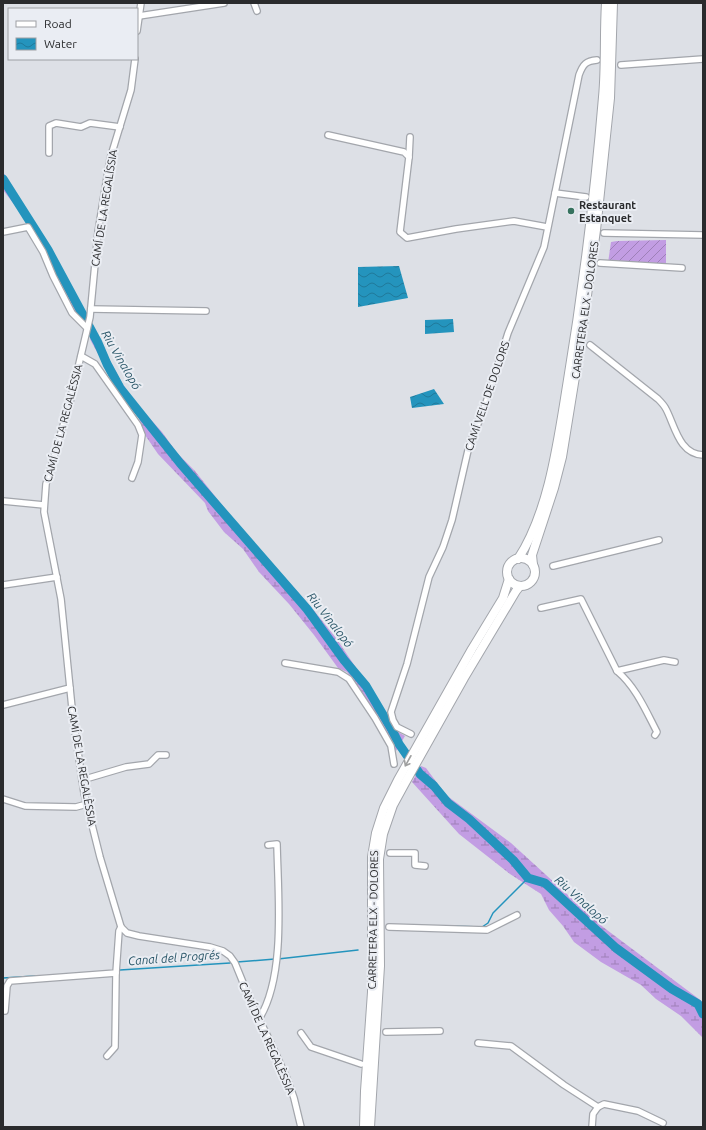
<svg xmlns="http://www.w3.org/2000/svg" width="706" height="1130" font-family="Ubuntu,sans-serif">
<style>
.wetland{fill:url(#wetland-marsh)}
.garden{fill:url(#garden-furrows)}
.water{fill:url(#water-waves)}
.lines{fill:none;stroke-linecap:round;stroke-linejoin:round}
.stream{stroke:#2494bd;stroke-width:1.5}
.river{stroke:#2494bd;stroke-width:9}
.minor-casing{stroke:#a3a6ac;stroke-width:8}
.secondary-casing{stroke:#a3a6ac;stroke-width:10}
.minor{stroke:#fff;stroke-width:5.5}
.secondary{stroke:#fff;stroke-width:8}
.oneway{stroke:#9fa0a0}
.poi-dot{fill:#36725e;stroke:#eaedf3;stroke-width:1.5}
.labels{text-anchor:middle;stroke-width:4;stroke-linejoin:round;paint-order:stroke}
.poi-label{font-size:11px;font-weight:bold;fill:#2a2b2d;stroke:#eaedf3;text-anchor:start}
.street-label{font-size:11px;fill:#2a2b2d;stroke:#eaedf3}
.water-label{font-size:12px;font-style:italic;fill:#2a5668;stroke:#eaedf3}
</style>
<defs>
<pattern id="wetland-marsh" width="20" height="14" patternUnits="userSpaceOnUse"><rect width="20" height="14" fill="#c29de3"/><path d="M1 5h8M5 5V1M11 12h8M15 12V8" fill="none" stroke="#9e80b8"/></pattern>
<pattern id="garden-furrows" width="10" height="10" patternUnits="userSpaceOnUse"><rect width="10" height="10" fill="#c29de3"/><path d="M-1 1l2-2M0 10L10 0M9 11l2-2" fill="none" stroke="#9e80b8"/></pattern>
<pattern id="water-waves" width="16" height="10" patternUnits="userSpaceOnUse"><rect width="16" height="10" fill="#2494bd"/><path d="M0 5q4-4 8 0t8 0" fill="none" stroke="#1f799a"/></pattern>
</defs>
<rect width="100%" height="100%" fill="#dde0e6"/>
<g class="wetland">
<path d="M3,172L39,229L84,311V321L73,310L30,225L3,190Z"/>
<path d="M93,329L122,383L135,402L162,432L177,453L195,471L238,525L311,607L336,638L373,693L395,730L405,736L396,751L379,719L358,686L347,672L338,668L314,635L289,604L259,572L243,549L224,532L208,511L205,503L158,454L145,435L138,416L129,406L116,386L92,343L90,339Z"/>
<path d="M421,766L426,768L446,795L511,843L603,927L699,999L703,1003V1038L681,1016L656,999L641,985L601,962L574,942L563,926L549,910L541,894L510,874L459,834L412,782Z"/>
</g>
<path class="garden" d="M666,240V264L608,263L611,242L617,241Z"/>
<g class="water">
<path d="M399,266L408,298L358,307V267Z"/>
<path d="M453,319L454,332L425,334V320Z"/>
<path d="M434,389L444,404L412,408L410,397Z"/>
</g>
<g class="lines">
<g class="stream">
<path d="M448,926L482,927L488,923L493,913L528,878"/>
<path d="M278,959L358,950"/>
<path d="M237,962L275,959"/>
<path d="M120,970L230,963"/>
<path d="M3,978L35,976"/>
</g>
<path class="river" d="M3,179L48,250L98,343L107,364L120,388L180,463L307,609L344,660L366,686L392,730L399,744L420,774L434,786L448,803L469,819L513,860L528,878L545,883L616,948L672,989L698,1004L703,1014"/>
<g class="minor-casing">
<g id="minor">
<path d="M254,3L257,11"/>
<path d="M139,16L224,3"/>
<path d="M137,31L141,3"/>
<path d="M135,59L131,90L110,159L98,232L90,317L70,402L46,484L44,512L61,599L73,718L84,793L100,857L121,927L127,933L139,936L210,947L223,951L230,956L235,963L253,1007L269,1039L288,1081L294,1098L301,1127"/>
<path d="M621,65L703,59"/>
<path d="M328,135L404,152L409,157L400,232L407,238L456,229L514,221L547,227"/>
<path d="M49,153V126L56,123L81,127L90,123L120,127"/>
<path d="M409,157L410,137"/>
<path d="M555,193L586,197"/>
<path d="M3,232L28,227L43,252L53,276L72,313L87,328"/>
<path d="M604,233L703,235"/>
<path d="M600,263L682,268"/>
<path d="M91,309L206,311"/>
<path d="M590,345L658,399C661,402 664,405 666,409C675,426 679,454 703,455"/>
<path d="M81,356L95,364L138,425L142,435L138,462L132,478"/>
<path d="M3,501L44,505"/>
<path d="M553,566L659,540"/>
<path d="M3,585L57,577"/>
<path d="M541,608L581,599L617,671L664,660L675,662"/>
<path d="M285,663L338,672L349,679L375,718L391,746L394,764"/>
<path d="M617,671C636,687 646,711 657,732L655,735"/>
<path d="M3,705L70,688"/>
<path d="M411,734L397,727L393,720L391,712L407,664L429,577L443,547L452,520L469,446L485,406L508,333L544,247L579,75C583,64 586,61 597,60"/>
<path d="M82,780L126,767L149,764L158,755H166"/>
<path d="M3,799L25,806L76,807L87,804"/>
<path d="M390,853H415V865L425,866"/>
<path d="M389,927L487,930L517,915"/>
<path d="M5,1011L7,986L10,981L116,973L119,931L121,927"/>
<path d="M259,1019C286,976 278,895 277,844L268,845"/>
<path d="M386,1032L440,1031"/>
<path d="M301,1033L311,1047L361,1064"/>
<path d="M478,1043L511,1046L564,1085L598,1107"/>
<path d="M107,1056L115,1047L116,973"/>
<path d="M592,1127L593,1114L598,1107L604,1104L638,1111L663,1123"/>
</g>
</g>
<g class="secondary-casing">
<g id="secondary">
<circle cx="521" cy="572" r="14"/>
<path d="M518,559C549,512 558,441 567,386C583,290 595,193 603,97C606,66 604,34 606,3"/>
<path d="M533,565L532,555L554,488L562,457L580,346L596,230L610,98L613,3"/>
<path d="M364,1127L365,1091L372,992V857L376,833L384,808L398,780L472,649L503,598L509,579"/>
<path d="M370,1127L380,966L379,859L383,834L393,805L405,783L464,678L516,591L520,586"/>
</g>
</g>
<use href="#minor" class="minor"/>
<use href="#secondary" class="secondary"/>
</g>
<defs><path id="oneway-shaft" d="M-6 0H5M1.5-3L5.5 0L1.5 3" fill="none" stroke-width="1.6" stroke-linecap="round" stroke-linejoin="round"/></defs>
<use class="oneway" href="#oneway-shaft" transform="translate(408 761) rotate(119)"/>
<circle class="poi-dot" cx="571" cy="211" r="4"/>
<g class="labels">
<g class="poi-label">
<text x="579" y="209">Restaurant<tspan x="579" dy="13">Estanquet</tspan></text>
</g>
<g class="street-label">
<text transform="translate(104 208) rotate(-81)" y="4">CAMÍ DE LA REGALÍSSIA</text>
<text transform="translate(585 310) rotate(-82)" y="4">CARRETERA ELX - DOLORES</text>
<text transform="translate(487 396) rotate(-71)" y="4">CAMÍ VELL DE DOLORS</text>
<text transform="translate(63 423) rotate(-75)" y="4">CAMÍ DE LA REGALÈSSIA</text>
<text transform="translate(82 766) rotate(80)" y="4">CAMÍ DE LA REGALÈSSIA</text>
<text transform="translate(373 920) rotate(-89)" y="4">CARRETERA ELX - DOLORES</text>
<text transform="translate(267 1038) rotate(66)" y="4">CAMÍ DE LA REGALÈSSIA</text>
</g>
<g class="water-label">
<text transform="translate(121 360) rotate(60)" y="4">Riu Vinalopó</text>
<text transform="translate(330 620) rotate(52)" y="4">Riu Vinalopó</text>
<text transform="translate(581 900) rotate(42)" y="4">Riu Vinalopó</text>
<text transform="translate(174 958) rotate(-4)" y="4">Canal del Progrés</text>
</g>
</g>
<rect width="706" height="1130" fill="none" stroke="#2a2b2d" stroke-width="8"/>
<rect x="8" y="8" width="130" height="52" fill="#eaedf3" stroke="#9d9fa4"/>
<rect x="16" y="21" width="20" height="6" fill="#ffffff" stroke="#9d9fa4"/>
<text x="44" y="28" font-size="12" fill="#2a2b2d">Road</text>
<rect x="16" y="38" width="20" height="12" fill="url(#water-waves)" stroke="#9d9fa4"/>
<text x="44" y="48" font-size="12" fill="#2a2b2d">Water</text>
</svg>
